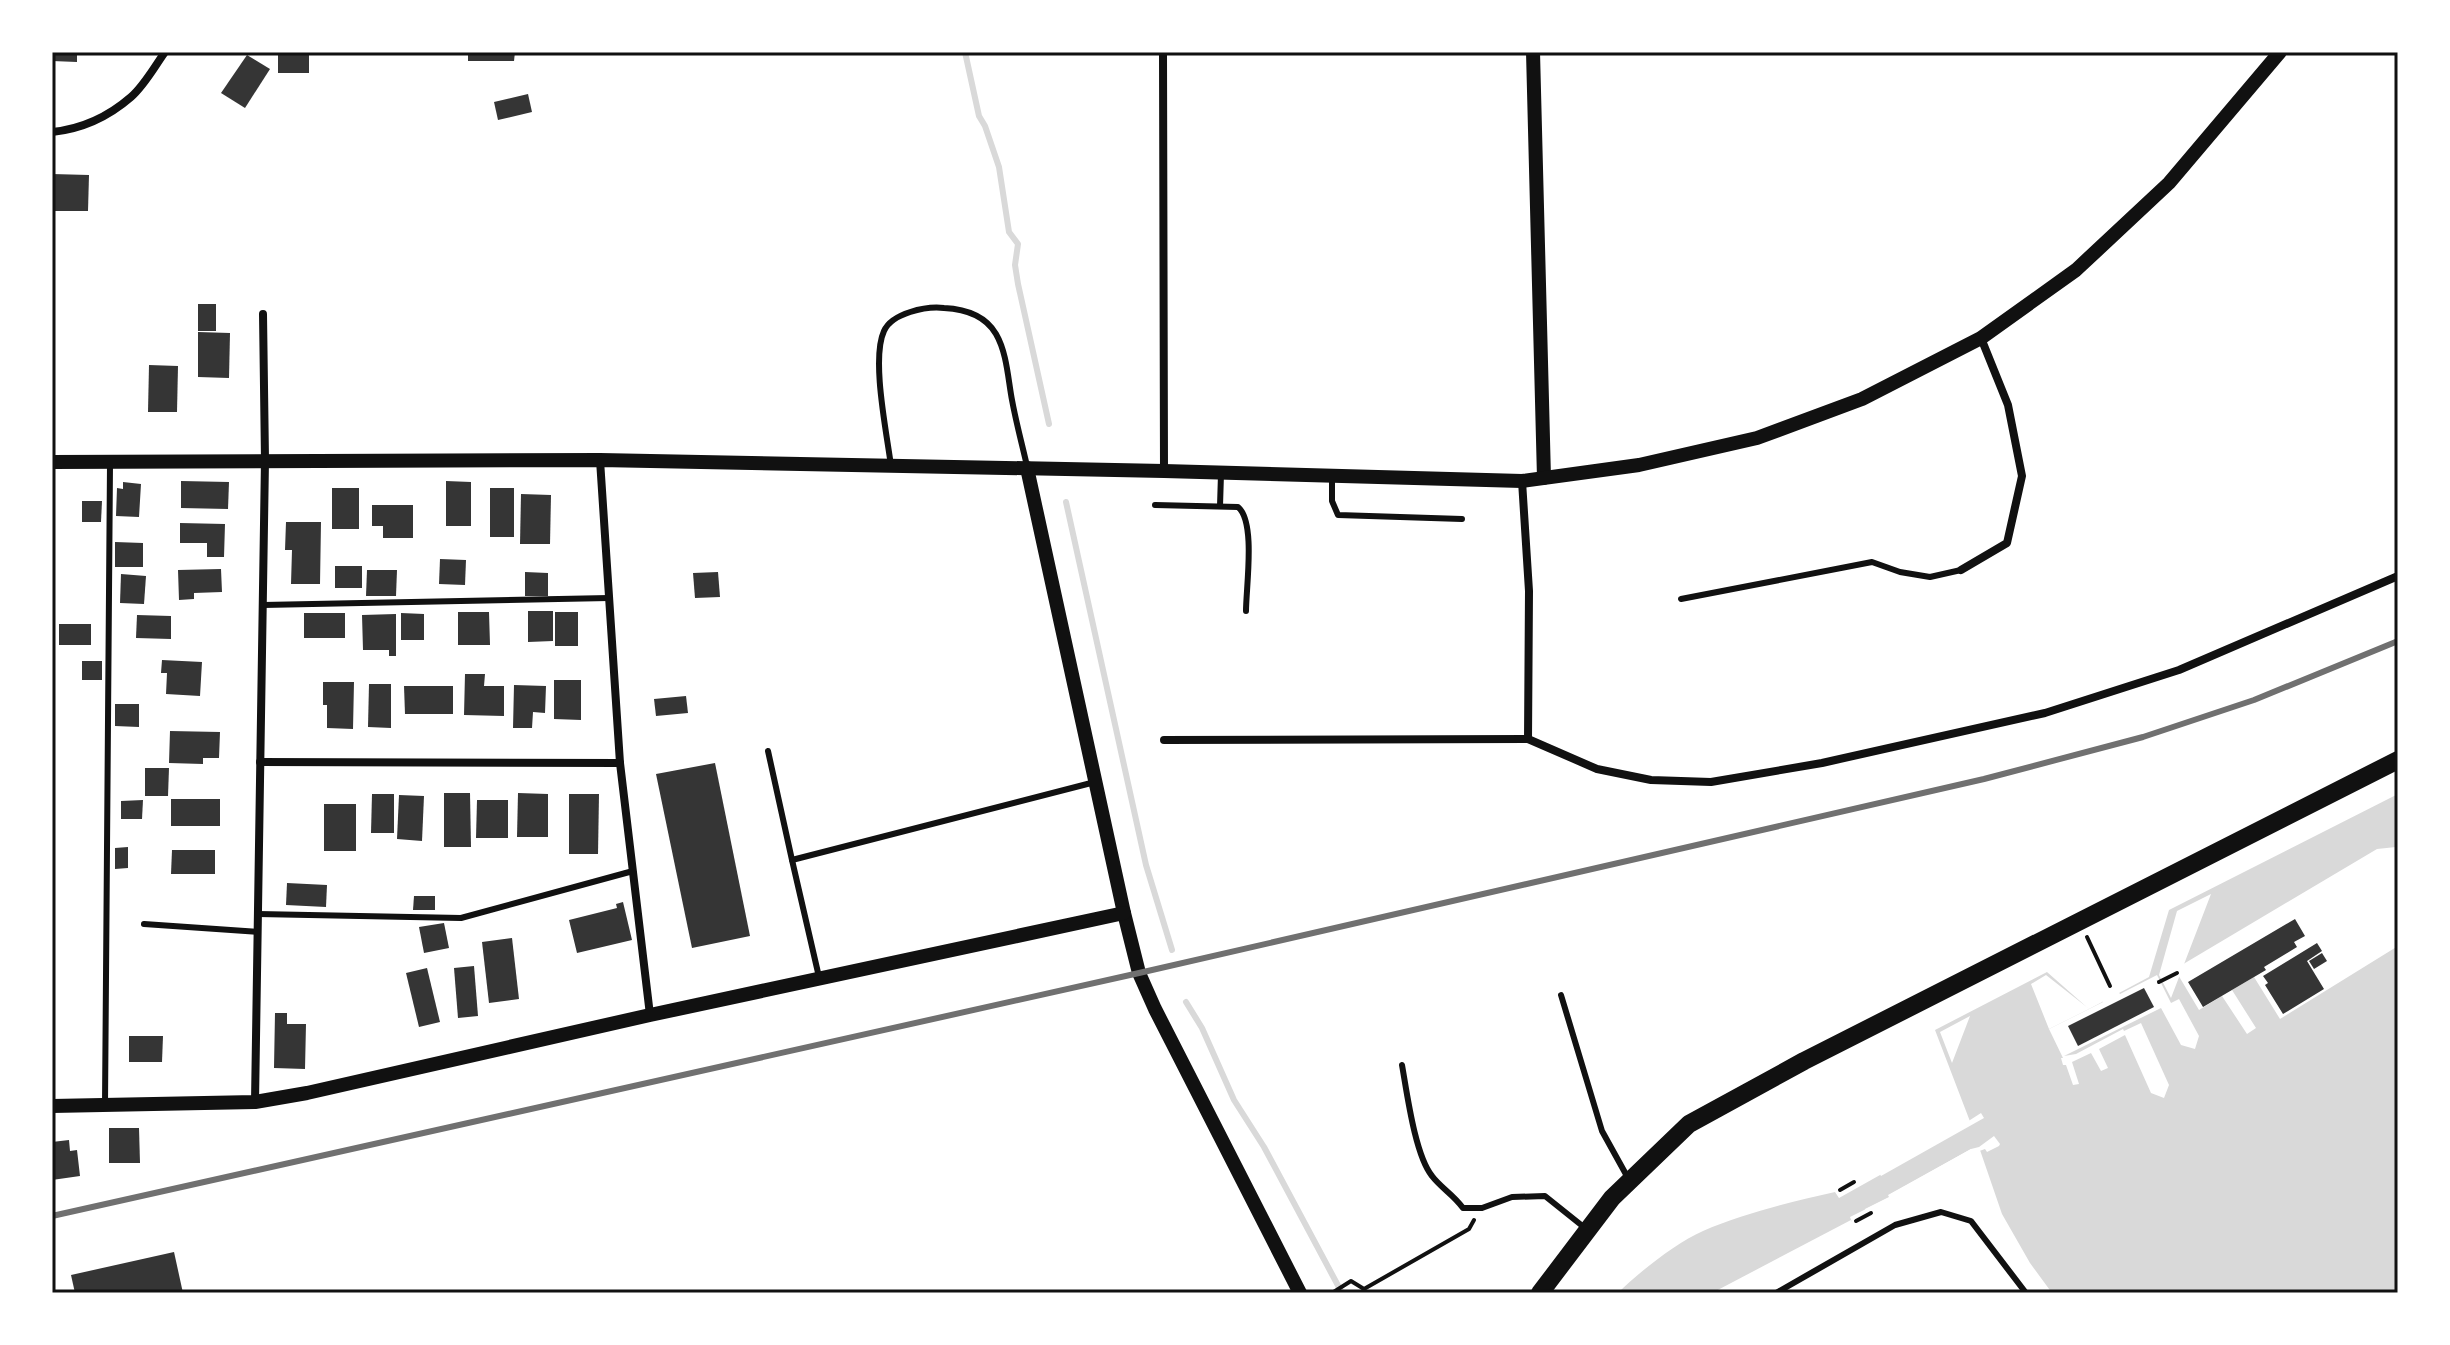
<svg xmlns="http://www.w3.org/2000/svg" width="2450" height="1345" font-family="'Fira Sans',sans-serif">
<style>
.water{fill:#d9d9d9;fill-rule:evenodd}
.pier{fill:#fff}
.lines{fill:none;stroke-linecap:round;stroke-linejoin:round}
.stream{stroke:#d9d9d9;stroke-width:6}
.building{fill:#353535}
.path{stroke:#111;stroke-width:4}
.service{stroke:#111;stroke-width:6}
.minor{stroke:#111;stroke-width:8}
.tertiary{stroke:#111;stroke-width:14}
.primary{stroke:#111;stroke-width:18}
.rail{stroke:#707070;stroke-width:6}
.neatline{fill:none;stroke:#111;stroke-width:3}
</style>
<rect width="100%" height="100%" fill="#fff"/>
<path class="water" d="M2398,794V1293H2052L2030,1263L2002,1214L1980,1150L1971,1149L1889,1195L1890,1197L1850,1217L1852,1222L1720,1293H1618C1639,1272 1676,1243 1703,1231C1745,1213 1791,1202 1835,1192L1839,1198L1971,1124L1935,1030L2047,972L2089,1009L2149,977L2169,910ZM2211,894L2171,998L2159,975L2177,911ZM2046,975L2088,1008L2089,1009L2049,1029L2031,984ZM1970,1016L1952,1063L1940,1032Z"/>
<g class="pier">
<path d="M2396,847L2398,851V946L2280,1019L2254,977L2232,990L2256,1028L2247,1034L2222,996L2199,1010L2177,973L2180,966L2377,849Z"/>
<path d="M2157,975L2171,1003L2179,999L2199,1036L2195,1049L2181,1045L2161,1008L2064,1056L2076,1054L2123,1029L2124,1031L2141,1023L2169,1085L2164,1098L2151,1093L2125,1035L2099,1049L2108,1068L2101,1071L2091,1053L2072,1062L2079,1084L2073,1085L2066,1065H2063L2061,1058H2063L2049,1029L2103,1002L2102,998L2117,990L2120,994Z"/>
<path d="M1981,1113L1984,1118L1881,1176L1878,1171L1956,1129Z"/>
<path d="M1994,1136L2000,1144L1999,1146L1987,1152L1985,1149L1971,1154L1894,1197L1892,1201L1866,1212L1865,1209L1889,1197L1888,1195L1971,1149L1979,1147Z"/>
<path d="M1851,1220L1854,1226L1728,1293H1712Z"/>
</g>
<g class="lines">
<g class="stream">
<path d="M965,52L979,116L985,126L999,167L1009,232L1018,244L1015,265L1018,284L1049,424"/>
<path d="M1066,502L1146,865L1172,950"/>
<path d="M1186,1002L1202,1028L1234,1100L1264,1147L1342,1293"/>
</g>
</g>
<g class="building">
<path d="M52,52H77V62L52,61Z"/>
<rect x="278" y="52" width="31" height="21"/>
<path d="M468,52H515L514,61H468Z"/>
<path d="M247,55L270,69L245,108L221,93Z"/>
<path d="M528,94L532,112L498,120L494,102Z"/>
<path d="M52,174L89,175L88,211H52Z"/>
<rect x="198" y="304" width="18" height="27"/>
<path d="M198,332L230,333L229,378L198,377Z"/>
<path d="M149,365L178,366L177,412H148Z"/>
<path d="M181,481L229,482L228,509L181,508Z"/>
<path d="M446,481L471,482V526H446Z"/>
<path d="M123,482L141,484L139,517L116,516L117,488L123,489Z"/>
<rect x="332" y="488" width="27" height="41"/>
<rect x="490" y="488" width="24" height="49"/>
<path d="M521,494L551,495L550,544H520Z"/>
<path d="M82,501H102L101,522H82Z"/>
<path d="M372,505H413V538H383V526H372Z"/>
<path d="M286,522H321L320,584H291L292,550H285Z"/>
<path d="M180,523L225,524L224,557H207V543H180Z"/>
<path d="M115,542L143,543V567H115Z"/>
<path d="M440,559L466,560L465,585L439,584Z"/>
<rect x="335" y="566" width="27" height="22"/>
<path d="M221,569L222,592L194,593V599L179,600L178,570Z"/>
<path d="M367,570H397L396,596H366Z"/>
<path d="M525,572L548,573V596H525Z"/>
<path d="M718,572L720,597L695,598L693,573Z"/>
<path d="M121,574L146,576L144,604L120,603Z"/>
<path d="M528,611H553V641L528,642Z"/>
<path d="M458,612H489L490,645H458Z"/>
<rect x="555" y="612" width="23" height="34"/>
<rect x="304" y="613" width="41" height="25"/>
<path d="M401,613L424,614V640H401Z"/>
<path d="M396,614V656H389V650H363L362,615Z"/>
<path d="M137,615L171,616V639L136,638Z"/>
<rect x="59" y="624" width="32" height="21"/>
<path d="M162,660L202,662L200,696L166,694L167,673H161Z"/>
<rect x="82" y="661" width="20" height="19"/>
<path d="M465,674H485L484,686H504V716L464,715Z"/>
<path d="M554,680H581V720L554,719Z"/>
<path d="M323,682H354L353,729L327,728V705H323Z"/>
<path d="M369,684H391V728L368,727Z"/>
<path d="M514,685L546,686L545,713L533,712L532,728H513Z"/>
<path d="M404,686H453V714H405Z"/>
<path d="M686,696L688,713L656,716L654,699Z"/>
<path d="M115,704H139V727L115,726Z"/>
<path d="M170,731L220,732L219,758H203V764L169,763Z"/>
<path d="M715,763L750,936L692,948L656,774Z"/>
<path d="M145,768H169L168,796H145Z"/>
<path d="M444,793H470L471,847H444Z"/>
<path d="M518,793L548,794V837H517Z"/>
<path d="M372,794H394V833H371Z"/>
<path d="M569,794H599L598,854H569Z"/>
<path d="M399,795L424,796L422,841L397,839Z"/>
<rect x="171" y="799" width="49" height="27"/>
<path d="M143,800L142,819H121V801Z"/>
<path d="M477,800H508V838H476Z"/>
<rect x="324" y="804" width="32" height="47"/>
<path d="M128,847V868L115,869V848Z"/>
<path d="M172,850H215V874H171Z"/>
<path d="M287,883L327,885L326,907L286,905Z"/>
<path d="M414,896H435V910H413Z"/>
<path d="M623,902L632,940L577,953L569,920L617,908L616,904Z"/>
<path d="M2295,919L2305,936L2294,942L2297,947L2264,967L2266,970L2203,1007L2188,982Z"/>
<path d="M444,923L449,948L424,953L419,927Z"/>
<path d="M512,938L519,999L489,1003L482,942Z"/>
<path d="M2317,943L2322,951L2307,961L2324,989L2283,1014L2265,985L2268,983L2263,976Z"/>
<path d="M2322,953L2327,961L2314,969L2309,961Z"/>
<path d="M474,966L478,1016L458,1018L454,968Z"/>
<path d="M427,968L440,1022L419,1027L406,973Z"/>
<path d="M2144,988L2154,1007L2078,1046L2068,1026Z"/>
<path d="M275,1013H287V1024H306L305,1069L274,1068Z"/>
<path d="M129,1036H163L162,1062H129Z"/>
<path d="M109,1128H139L140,1163H109Z"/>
<path d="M69,1140L70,1151L77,1150L80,1176L52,1180V1142Z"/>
<path d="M174,1252L183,1293H75L71,1275Z"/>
</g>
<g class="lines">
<g class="path">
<path d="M2087,937L2110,986"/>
<path d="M2159,982L2177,973"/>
<path d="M1840,1190L1854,1182"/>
<path d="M1856,1221L1871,1213"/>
<path d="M1332,1293L1351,1281L1364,1289L1469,1229L1474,1220"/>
</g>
<g class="service">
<path d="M891,466C887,434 871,359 884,331C892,313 926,306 944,308C964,309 985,315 996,334C1007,353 1008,379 1012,400C1016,422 1022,444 1027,466"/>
<path d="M1332,476V501L1338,515L1462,519"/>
<path d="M1155,505L1238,507C1256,522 1246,587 1246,611"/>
<path d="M1220,506L1221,474"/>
<path d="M1681,599L1872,562L1900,572L1930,577L1961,570"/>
<path d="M263,605L609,598"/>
<path d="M768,751L792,860L1095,782"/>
<path d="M792,860L819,977"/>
<path d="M258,914L461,918L633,871"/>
<path d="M144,924L258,932"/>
<path d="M1561,995L1602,1131L1628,1178"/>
<path d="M1402,1065C1407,1093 1415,1155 1432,1176C1441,1188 1453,1194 1463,1208H1482L1512,1197L1545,1196L1585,1228"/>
<path d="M105,1105L110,464"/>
<path d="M1776,1293L1895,1225L1941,1212L1971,1221L2026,1293"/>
</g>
<g class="minor">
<path d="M1163,52L1164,471"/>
<path d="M52,132C82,129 108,117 131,97C144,86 155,66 165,52"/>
<path d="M600,460L620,763L650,1015"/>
<path d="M1522,481L1529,591L1528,739"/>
<path d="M1961,570L2007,543L2022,476L2008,405L1981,338"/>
<path d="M1164,740L1528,739L1597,769L1651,780L1711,782L1822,763L2045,713L2179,670L2398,576"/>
<path d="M260,762L620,763"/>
<path d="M255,1102L265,460L263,314"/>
</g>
<g class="tertiary">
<path d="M1533,52L1544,478"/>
<path d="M52,462L600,460L1164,471L1522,481L1639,465L1757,438L1862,399L1981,338L2076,270L2169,183L2280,52"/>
<path d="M1027,468L1124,913L1139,973L1155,1009L1300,1293"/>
<path d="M52,1106L255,1102L307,1093L650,1015L1124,913"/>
</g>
<path class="primary" d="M1540,1293L1612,1198L1689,1124L1804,1061L2398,760"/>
<path class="rail" d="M52,1216L1139,973L1984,779L2143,737L2254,700L2398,641"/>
</g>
<rect width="2450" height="1345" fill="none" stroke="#ffffff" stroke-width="108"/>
<rect x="54" y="54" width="2342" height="1237" class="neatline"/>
</svg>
